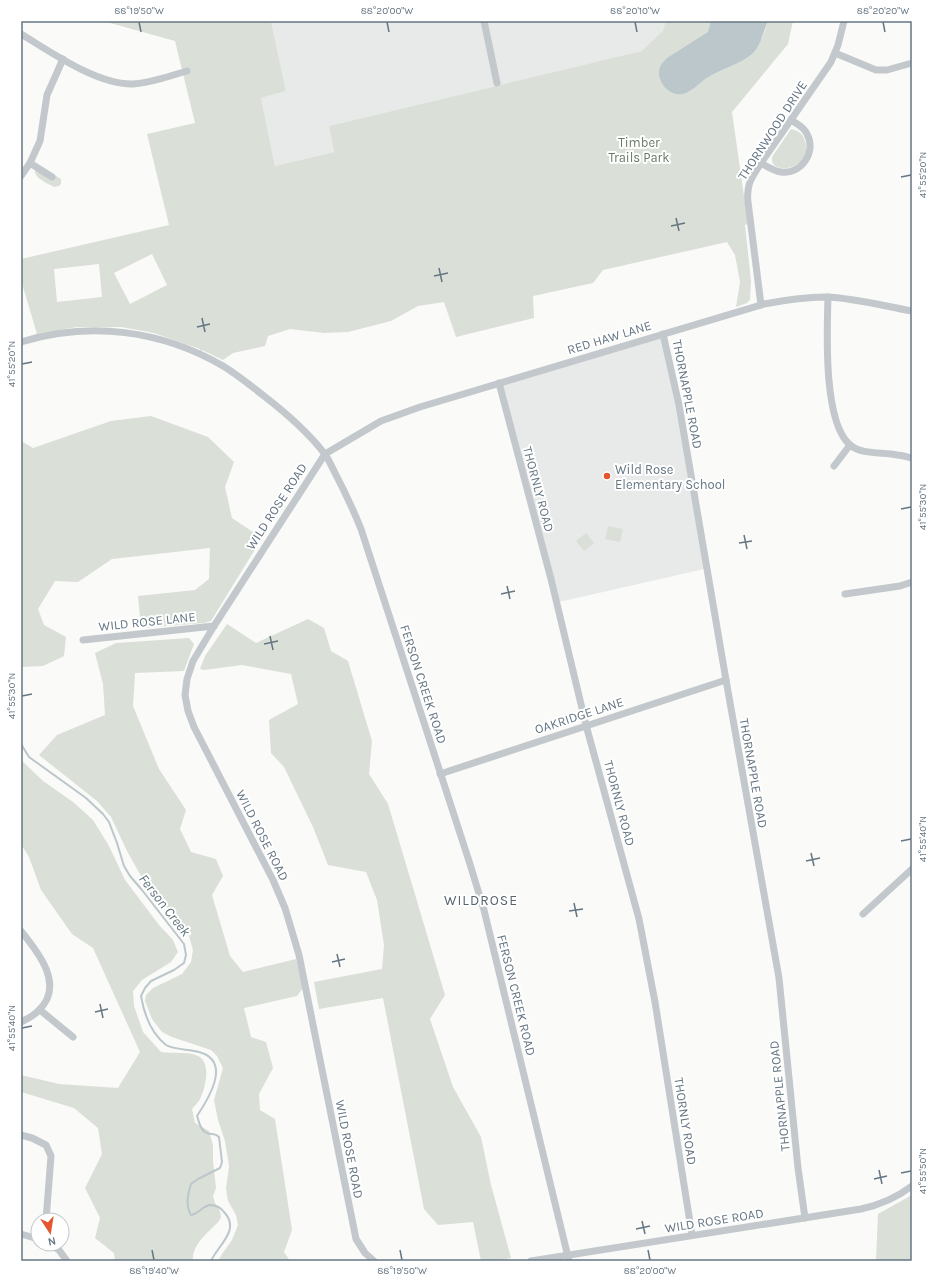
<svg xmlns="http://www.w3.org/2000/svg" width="933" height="1282" font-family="Karla,sans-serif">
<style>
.built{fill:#e8e9e9}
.green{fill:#dadfd7;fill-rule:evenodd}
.water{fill:#bbc7cb}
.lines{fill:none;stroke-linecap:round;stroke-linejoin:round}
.stream{stroke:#bbc7cb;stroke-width:2}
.street{stroke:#c3c8cc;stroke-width:7}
.ticks{fill:none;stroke:#657683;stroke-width:1.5}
.poi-dot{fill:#e4572e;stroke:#fff;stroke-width:1.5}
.labels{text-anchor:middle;stroke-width:4;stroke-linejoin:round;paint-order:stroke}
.street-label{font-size:13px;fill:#657683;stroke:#fff}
.park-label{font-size:13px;fill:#687a64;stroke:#fff}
.poi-label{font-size:13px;fill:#657683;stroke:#fff;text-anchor:start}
.neighbourhood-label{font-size:14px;letter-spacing:1px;fill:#57646e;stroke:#fff}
.water-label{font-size:14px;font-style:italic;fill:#60757c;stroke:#fff}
.neatline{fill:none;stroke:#657683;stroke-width:1.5}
.ticks-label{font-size:10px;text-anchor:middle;fill:#657683}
</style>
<rect width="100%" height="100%" fill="#fafaf8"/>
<g class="built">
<path d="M271,21H719L718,33L329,126L334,152L275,166L261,98L286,91Z"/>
<path d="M665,336L704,569L559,602L502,384Z"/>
</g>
<g class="green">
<path d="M103,21H271L286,91L261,98L275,166L334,152L329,126L642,51L663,31L666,21H711L708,32L762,39L768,21H793L788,44L732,112L748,224L745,225L751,281L750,300L747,303L736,307L740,282L735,255L727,242L603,270L593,283L533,296L534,318L456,337L444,302L418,306L391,321L348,332L324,333L290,329L268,336L265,346L233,353L223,360L202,350L200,351V349L154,333L121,327H77L37,334L21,280V259L169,225L147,134L195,123L175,41ZM152,254L167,285L130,304L114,273ZM99,264L102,297L57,302L54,269Z"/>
<path d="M791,129C799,131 802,133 805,141C815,168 769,178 772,157Z"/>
<path d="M41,166L61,179V184L59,186L54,187C47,183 29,176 37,167Z"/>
<path d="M151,416L208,437L234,462L225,487L232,518L262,538L211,621L204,623L141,628L138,596L195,590L209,579L210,548L112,559L78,582L55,581L38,609L44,625L66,637L64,656L43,666L21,667V441L33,448L111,421Z"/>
<path d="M608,526L623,529L620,542L605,539Z"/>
<path d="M586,533L594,543L584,551L576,541Z"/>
<path d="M308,619L324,628L331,651L348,661L372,741L369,774L388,804L445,995L430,1019L453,1087L481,1137L491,1185L511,1258L494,1261H481L473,1222L438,1225L424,1209L383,998L319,1009L314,982L382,969L384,945L377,900L366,872L328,865L313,827L284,767L271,753L269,720L298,704L291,674L242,665L204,670L200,669L205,656L227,624L256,643Z"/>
<path d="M189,638L194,644L184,671L135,673L133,706L159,769L186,810L180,829L191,852L216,859L223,876L212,895L230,956L243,972L296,959L303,988L297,996L244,1008L251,1037L266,1042L273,1068L259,1094L260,1110L275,1119L292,1230L284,1252L290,1261H218L222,1254L232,1240L238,1225L236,1215L228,1201L226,1189L229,1166L225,1141L218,1120L214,1100L223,1068L217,1056L211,1050L172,1037L162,1032L152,1019L145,1001L146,995L153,988L182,974L191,962L193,950L188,933L141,876L127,851L111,817L97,801L39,755L57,735L105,715L103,684L95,653L116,643Z"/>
<path d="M21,760L43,781L73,802L93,820L109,846L125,880L159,925L173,940L178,952L171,962L142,980L133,991L134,1006L143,1032L161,1052C173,1054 188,1051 198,1056C212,1063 205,1089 200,1099C198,1103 194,1106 192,1109L195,1123L209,1131L213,1145V1161L216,1188L213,1196L215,1203L220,1211L221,1217L219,1221C209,1232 191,1245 193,1261H115L114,1253L95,1238L100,1218L85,1188L102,1154L98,1128L74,1108L21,1092V1075L59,1084L118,1088L140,1052L93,948L72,934L41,890L29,857L21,844Z"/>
<path d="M912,1195V1261H876L878,1214Z"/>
</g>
<path class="water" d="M711,21H768C763,32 761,46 752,54C740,64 721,69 708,77C700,82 692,92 682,94C670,96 658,83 659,71C660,65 663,62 667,58L708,32Z"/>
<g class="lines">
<path class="stream" d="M21,744L29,757L86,798L103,814L109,822L117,843L124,866L130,876L142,890L184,944L186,955L184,963L174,970L151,981L145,988L141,996C144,1014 151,1033 166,1045C174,1050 190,1049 199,1052C232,1061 209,1098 197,1116C199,1121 200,1131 207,1133C212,1135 215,1133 219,1137L222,1162L220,1168L198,1179L191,1184C188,1194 185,1205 191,1215C199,1214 202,1206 210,1205C216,1205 221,1208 224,1212C241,1230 218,1245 211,1261"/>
<g class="street">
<path d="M484,21L497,83"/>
<path d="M21,34C51,52 97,85 133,84C151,83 169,76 187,71"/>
<path d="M835,53L876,70H887L912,63"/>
<path d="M30,163L52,177"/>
<path d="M761,163C768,167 774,171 781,172C801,175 817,152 807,134C804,127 797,124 791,120"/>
<path d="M21,176L30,163L40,141L47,95L63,59"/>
<path d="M828,297C827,331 823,422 850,445C862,455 883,452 897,455C902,455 907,457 912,458"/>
<path d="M761,305L748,202C746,184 752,177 761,163L831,62L838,45L844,21"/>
<path d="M663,334L679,405L726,680L779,978L798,1168L805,1218"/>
<path d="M21,342C90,321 161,330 223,366C238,375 251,386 264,396C286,413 307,431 324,453C328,458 331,465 334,471C344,490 353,509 361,529L469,861L484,910L569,1261"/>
<path d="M499,383L551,579L586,725L639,919L655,1002L692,1235"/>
<path d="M834,466L850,445"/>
<path d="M845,594L900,586L912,582"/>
<path d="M83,640L214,626"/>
<path d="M440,774L726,680"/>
<path d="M863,914L912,869"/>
<path d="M21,931C38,952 65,985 39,1010C34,1016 27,1019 21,1022"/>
<path d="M40,1010L73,1037"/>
<path d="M21,1135L32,1138L46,1145L51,1156L46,1220"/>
<path d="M21,1234L38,1239"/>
<path d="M50,1244L59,1250L67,1261"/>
<path d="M374,1261L365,1253L356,1239L299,955L285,908L273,880L194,727L188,711L185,695L187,679L193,661L214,626L325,454L381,421L420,407L764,304C785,300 805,297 826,297C855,298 884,306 912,311"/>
<path d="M531,1261L861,1209C880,1205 896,1198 912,1186"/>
</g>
</g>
<path class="ticks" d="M139,22L141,32M387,22L389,32M635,22L637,32M883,22L885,32M901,177L911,175M676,218L679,231M671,226L685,223M439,268L442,282M434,276L448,273M202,318L205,332M197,327L210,324M22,364L32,362M901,509L911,507M744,535L747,549M739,543L752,541M507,586L510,599M501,594L515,591M270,636L273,650M264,644L278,641M22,696L32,694M901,841L911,839M811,853L814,866M806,861L820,858M574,903L577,917M569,911L583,909M337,954L340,967M332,962L345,959M100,1004L103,1018M95,1012L108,1009M22,1028L32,1026M879,1170L882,1184M901,1173L911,1171M874,1179L887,1176M642,1221L645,1234M636,1229L650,1226M152,1250L154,1260M400,1250L402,1260M648,1250L650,1260"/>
<circle class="poi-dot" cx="607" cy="476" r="4"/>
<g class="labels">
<g class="street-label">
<text transform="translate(772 130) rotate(-57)" y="5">THORNWOOD DRIVE</text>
<text transform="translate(609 337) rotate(-17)" y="5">RED HAW LANE</text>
<text transform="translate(688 394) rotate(79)" y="5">THORNAPPLE ROAD</text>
<text transform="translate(539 489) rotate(75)" y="5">THORNLY ROAD</text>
<text transform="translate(276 506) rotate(-57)" y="5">WILD ROSE ROAD</text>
<text transform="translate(147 621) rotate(-6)" y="5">WILD ROSE LANE</text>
<text transform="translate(424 684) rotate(72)" y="5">FERSON CREEK ROAD</text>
<text transform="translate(579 715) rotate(-18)" y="5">OAKRIDGE LANE</text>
<text transform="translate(754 773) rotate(80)" y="5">THORNAPPLE ROAD</text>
<text transform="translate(620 803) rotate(75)" y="5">THORNLY ROAD</text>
<text transform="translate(263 835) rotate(63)" y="5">WILD ROSE ROAD</text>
<text transform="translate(517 995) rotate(76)" y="5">FERSON CREEK ROAD</text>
<text transform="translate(779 1096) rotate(-96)" y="5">THORNAPPLE ROAD</text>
<text transform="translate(686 1121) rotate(81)" y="5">THORNLY ROAD</text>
<text transform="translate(350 1149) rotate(79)" y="5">WILD ROSE ROAD</text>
<text transform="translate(714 1220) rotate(-9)" y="5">WILD ROSE ROAD</text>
</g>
<g class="park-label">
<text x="639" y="147">Timber<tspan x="639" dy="15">Trails Park</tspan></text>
</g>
<g class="poi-label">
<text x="615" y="474">Wild Rose<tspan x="615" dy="15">Elementary School</tspan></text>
</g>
<g class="neighbourhood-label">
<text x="481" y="905">WILDROSE</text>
</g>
<g class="water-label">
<text transform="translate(165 905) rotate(52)" y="5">Ferson Creek</text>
</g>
</g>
<rect width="933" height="1282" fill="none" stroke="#ffffff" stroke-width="44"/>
<g transform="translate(50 1232) rotate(168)"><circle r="19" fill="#ffffff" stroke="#c1c8cd"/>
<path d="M0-3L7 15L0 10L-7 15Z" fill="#e4572e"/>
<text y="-6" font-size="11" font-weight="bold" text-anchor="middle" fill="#657683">N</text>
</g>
<rect x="22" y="22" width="889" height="1238" class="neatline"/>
<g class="ticks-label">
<text x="139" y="14">88°19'50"W</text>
<text x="387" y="14">88°20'00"W</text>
<text x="635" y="14">88°20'10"W</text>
<text x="883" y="14">88°20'20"W</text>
<text transform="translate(922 175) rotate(-90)" y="4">41°55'20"N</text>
<text transform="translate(11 364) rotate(-90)" y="4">41°55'20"N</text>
<text transform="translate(922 507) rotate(-90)" y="4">41°55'30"N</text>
<text transform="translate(11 696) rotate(-90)" y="4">41°55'30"N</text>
<text transform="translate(922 839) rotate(-90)" y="4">41°55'40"N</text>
<text transform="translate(11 1028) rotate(-90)" y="4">41°55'40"N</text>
<text transform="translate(922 1171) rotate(-90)" y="4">41°55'50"N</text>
<text x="154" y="1274">88°19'40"W</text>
<text x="402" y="1274">88°19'50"W</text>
<text x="650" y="1274">88°20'00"W</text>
</g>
</svg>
